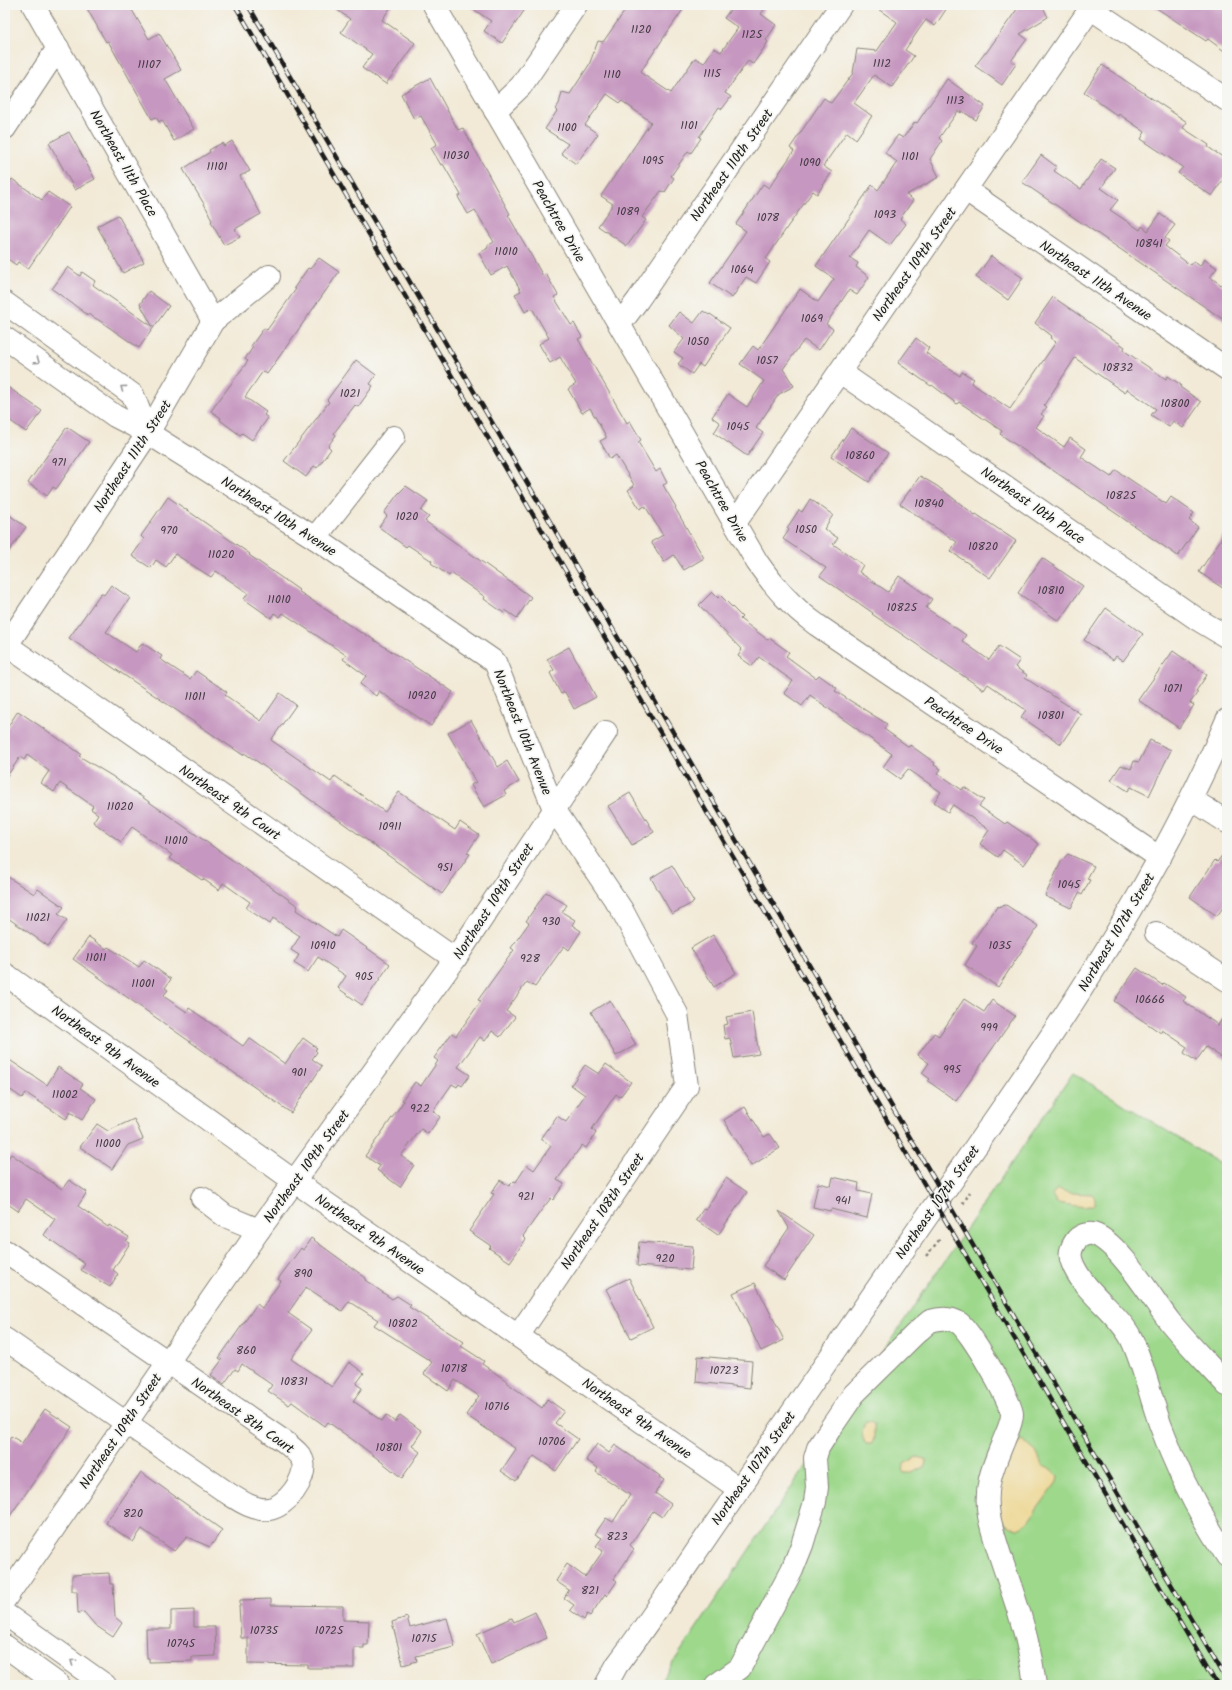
<svg xmlns="http://www.w3.org/2000/svg" width="1232" height="1690" font-family="Kalam,sans-serif">
<style>
.green{fill:#9dd88b;stroke:#5c7a54}
.sand{fill:#eeda9e;stroke:#857b5d}
.building{fill:#c697c0}
.lines{fill:none;stroke-linecap:round;stroke-linejoin:round}
.minor-casing{stroke:#87837a;stroke-width:24}
.path{stroke:#87837a;stroke-width:2.5;stroke-dasharray:3 3;stroke-linecap:butt}
.minor{stroke:#fff;stroke-width:22}
.rail-casing{stroke:#1c1c1c;stroke-width:4.5}
.rail{stroke:#f6f6f2;stroke-width:3;stroke-dasharray:9;stroke-linecap:butt}
.oneway{stroke:#999}
.labels{text-anchor:middle;stroke-width:3.5;stroke-linejoin:round;paint-order:stroke}
.number-label{font-size:12px;fill:#463b45}
.street-label{font-size:14px;fill:#1c1c1c;stroke:#f6f6f2}
</style>
<rect width="100%" height="100%" fill="#f6f6f2"/>
<filter id="ink" filterUnits="userSpaceOnUse"><feTurbulence type="fractalNoise" baseFrequency=".025" numOctaves="2"/><feDisplacementMap in="SourceGraphic" scale="8" xChannelSelector="R" yChannelSelector="G"/><feConvolveMatrix kernelMatrix="1 2 1 2 8 2 1 2 1" color-interpolation-filters="sRGB"/></filter>
<filter id="wash" filterUnits="userSpaceOnUse"><feTurbulence type="fractalNoise" baseFrequency=".012" numOctaves="4" result="noise"/><feDisplacementMap in="SourceGraphic" scale="16" xChannelSelector="R" yChannelSelector="G"/><feGaussianBlur stdDeviation="0.9" result="paint"/><feColorMatrix in="noise" values="0 0 0 0 0 0 0 0 0 0 0 0 0 0 0 0 0 1.4 0 .05"/><feComposite in="paint" operator="in"/></filter>
<g filter="url(#wash)">
<rect width="100%" height="100%" fill="#f2ead7"/>
<path class="green" d="M1073,1073L1227,1168V1685H658L854,1394Z"/>
<g class="sand">
<path d="M1058,1189L1070,1193L1092,1194C1096,1197 1096,1201 1093,1205L1084,1207L1057,1203L1052,1195L1054,1192Z"/>
<path d="M866,1422H870L874,1424V1438L872,1444H866C861,1437 861,1429 866,1422Z"/>
<path d="M1022,1440C1026,1444 1031,1447 1035,1451C1042,1458 1037,1466 1051,1469L1058,1477L1057,1482L1027,1523L1018,1528C1013,1527 1008,1527 1004,1522C997,1515 996,1489 998,1479C1000,1465 1010,1446 1022,1440Z"/>
<path d="M917,1457L925,1459L926,1461L925,1466L912,1473H904L902,1469L904,1464Z"/>
</g>
<g id="blocks">
<g class="building">
<path d="M85,5H127L131,11L132,10L149,39L159,33L181,70L165,79L194,129L174,141L162,120L159,122L156,117L152,119L108,41L106,42Z"/>
<path d="M330,5H392L382,20L415,43L386,84L362,68L372,54L341,32L350,19Z"/>
<path d="M467,5H528L502,43L484,31L491,21Z"/>
<path d="M629,5H686L641,71L642,72L641,73L671,93L695,58L704,63L714,48L721,52L738,28L724,18L734,5H767L761,14L776,25L766,40L768,42L753,64L748,61L725,93L731,97L722,109L719,107L699,137L701,138L691,153L688,151L671,176L674,178L665,192L661,191L642,217L646,220L627,246L598,226L613,204L601,196L651,122L622,101L620,103L607,94L585,125L598,134L576,164L561,153L568,144L545,129L557,111L555,109L559,104L562,92L570,94L589,65L598,41L603,42Z"/>
<path d="M872,5H949L935,26L926,20L920,28L905,50L914,56L892,87L874,75L854,103L872,116L856,139L847,132L823,166L832,172L817,194L813,191L788,226L766,259L770,262L756,283L746,277L732,298L710,283L746,231L736,224L763,184L769,188L794,151L790,148L824,98L831,103L853,73L857,49L877,51L897,22Z"/>
<path d="M1020,5H1042L1048,17L1020,34L1027,39L1011,61L1016,64L1002,85L975,66L985,53H986Z"/>
<path d="M1152,5H1227V53L1208,39L1206,41Z"/>
<path d="M1102,65L1187,122L1183,128L1209,145L1208,147L1227,160V174L1212,196L1178,173L1183,167L1141,139L1145,132L1119,114L1118,116L1084,92Z"/>
<path d="M430,78L458,130L463,128L510,214L508,215L543,276L546,274L558,295L554,297L571,325L574,323L582,337L578,339L627,423L630,421L641,440L638,442L656,472L660,469L667,483L663,485L676,507L675,508L704,558L684,570L674,555L664,562L651,542L663,535L645,506L640,509L628,490L634,486V485L616,455L610,459L600,441L606,438V436L590,408L582,413L568,389L576,384L560,357L550,363L539,344L549,338L532,308L525,312L515,294L521,291L507,266L491,275L479,253L488,248L487,246L494,242L475,210L468,214L458,197L461,195L443,164L441,165L431,148L437,144L421,116L414,119L401,94Z"/>
<path d="M947,79L985,106L976,120L962,111L961,113L958,111L939,138L942,141L930,159L939,177L906,195L913,200L900,219L906,224L890,245L869,230L850,258L858,263L856,267L869,277L857,295L849,290L826,324L833,329L819,350L804,340L783,369L794,386L779,394L756,428L763,433L747,456L714,433L720,423L712,417L728,394L747,407L764,381L740,364L753,346L758,350L800,289L818,302L834,279L816,266L872,185L878,190L897,162L885,153L898,135L903,138L915,122L917,123Z"/>
<path d="M69,132L95,179L75,190L49,143Z"/>
<path d="M232,141L250,171L240,176L261,214L235,229L240,237L224,245L211,222L212,221L207,209L183,169L210,152L209,150L222,143L224,146Z"/>
<path d="M1041,155L1057,167L1054,171L1081,189L1101,159L1115,168L1101,188L1118,200L1110,210L1140,230L1142,226L1148,231L1160,214L1175,225L1165,238L1169,241L1165,246L1190,265L1193,261L1200,266L1204,259L1217,268L1210,277L1227,289V322L1022,182Z"/>
<path d="M12,179L42,200L48,192L70,207L28,269L18,262L16,265L5,257V190Z"/>
<path d="M118,215L144,262L123,273L97,226Z"/>
<path d="M991,256L1023,278L1008,300L976,277Z"/>
<path d="M319,258L339,272L267,374L263,371L245,397L266,412L264,415L268,418L252,440L242,433L240,435L220,420L221,418L211,411L248,361L245,359L253,347L251,346L264,328L267,330L296,289L294,288L308,268L310,269Z"/>
<path d="M68,267L80,276L82,272L95,281L93,285L153,327L140,304L149,291L169,306L139,348L100,321L88,314V315L52,289Z"/>
<path d="M1053,297L1125,347L1123,350L1166,379L1168,376L1181,385L1180,387L1201,402L1183,428L1173,421L1169,427L1151,415L1156,409L1127,389L1125,393L1075,358L1044,405L1047,407L1041,414L1044,416L1036,427L1064,447L1070,438L1086,449L1081,457L1111,477L1116,470L1166,504L1171,497L1194,513L1189,520L1198,527L1178,556L1000,434L1002,431L959,402L957,404L932,385L931,386L898,363L916,338L929,348L926,353L960,376L962,372L974,379L971,383L1010,409L1056,342L1050,338L1052,336L1035,323Z"/>
<path d="M703,311L709,315L710,314L730,328L703,367L699,364L692,374L678,364L683,358L674,352L684,339L669,325L679,312L694,323Z"/>
<path d="M356,360L376,375L370,384L373,386L358,407L355,405L334,433L336,435L328,446L331,449L317,468L314,466L306,477L284,461L329,402L327,400Z"/>
<path d="M5,385L42,411L26,432L5,417Z"/>
<path d="M67,427L89,442L56,489L53,487L47,496L28,483Z"/>
<path d="M851,428L888,453L869,482L831,457Z"/>
<path d="M920,476L937,486L975,515L976,514L1016,541L990,578L950,551L957,542L900,504Z"/>
<path d="M406,486L428,501L421,511L429,517L425,521L531,597L517,618L505,610L504,613L484,599L485,597L451,573L449,576L431,563L432,561L408,545L406,547L379,527L387,516L384,513L398,494Z"/>
<path d="M168,497L250,554L249,555L299,590L298,591L361,633L362,632L453,692L431,726L379,691L376,696L360,684L366,676L343,659L346,655L283,613L280,617L274,613L271,618L244,599L248,593L216,571L211,577L175,554L166,567L156,560L151,568L132,556L144,539L141,536Z"/>
<path d="M810,499L833,515L824,529L838,538L833,544L863,565L859,572L888,592L899,576L932,599L926,608L966,635L962,641L989,660L999,646L1020,660L1015,667L1027,675L1025,678L1081,714L1061,744L1021,717L1026,710L988,684L984,690L872,614L873,613L820,576L826,568L783,539L789,530L787,528L799,510L802,512Z"/>
<path d="M5,512L26,527L5,557Z"/>
<path d="M1227,530V591L1199,572Z"/>
<path d="M1042,558L1083,586L1059,621L1018,593Z"/>
<path d="M111,585L130,598L106,632L136,652L142,643L162,656L160,659L190,679L196,671L227,692L225,695L261,721L280,693L296,705L271,740L331,782L335,776L385,812L399,792L455,830L460,822L479,835L467,853L470,854L442,894L255,760L244,753L243,755L69,638L101,593L104,595Z"/>
<path d="M712,592L718,598L720,595L742,617L740,619L768,640L769,638L789,652L786,656L816,678L819,675L837,688L835,691L887,724L884,729L909,747L910,745L935,763L934,765L941,769L938,773L962,790L964,787L984,800L979,806L1005,824L1007,822L1039,844L1024,865L1003,850L998,857L980,844L989,830L953,805L948,812L934,802L941,792L908,769L900,779L883,767L892,754L843,719L810,695L802,706L784,693L793,681L759,657L752,666L738,656L742,650L699,605Z"/>
<path d="M1106,608L1143,634L1123,661L1116,656L1113,660L1084,640Z"/>
<path d="M569,647L596,697L574,709L565,692L561,694L550,673L554,670L547,659Z"/>
<path d="M1173,651L1207,675L1196,691L1198,692L1190,703L1194,705L1179,728L1138,700Z"/>
<path d="M18,711L81,754L79,756L112,776L298,906L296,910L337,937L341,930L390,964L362,1005L338,988L346,976L318,957L308,972L294,963L299,955L291,950L300,936L273,918L270,924L246,908L250,902L223,883L219,890L203,879L202,880L169,858L172,855L132,827L121,842L93,822L98,814L91,809L93,806L60,783L54,792L41,783L49,771L27,755L24,760L20,757L5,779V731Z"/>
<path d="M471,720L498,767L507,761L519,782L504,791L506,795L484,807L471,785L476,782L448,733Z"/>
<path d="M1150,740L1171,750L1149,796L1131,787L1128,791L1111,780L1121,765L1131,769L1134,761L1139,762Z"/>
<path d="M630,793L654,832L632,845L608,806Z"/>
<path d="M1227,849V902L1217,916L1190,897L1215,860L1217,862Z"/>
<path d="M1068,854L1094,866L1087,879L1090,880L1082,895L1079,893L1071,908L1045,896L1062,860Z"/>
<path d="M672,865L694,902L672,914L651,878Z"/>
<path d="M5,875L34,894L38,889L64,907L58,914L67,920L48,946L5,916Z"/>
<path d="M546,892L567,905L562,912L575,920L572,925L581,931L569,950L564,946L535,987L527,982L506,1011L515,1017L500,1037L492,1031L485,1041L480,1037L458,1067L470,1075L462,1086L459,1084L457,1087L452,1084L433,1111L440,1117L428,1134L421,1129L401,1156L414,1165L400,1187L377,1170L380,1166L365,1156L404,1101L402,1100L415,1082L421,1086L438,1061L434,1058L452,1033L456,1036L481,1001L478,1000L514,950L511,948L529,923L526,921Z"/>
<path d="M1006,905L1038,926L998,987L965,965L977,946L972,943L984,925L997,907Z"/>
<path d="M713,935L736,973L714,987L691,948Z"/>
<path d="M89,937L106,949L108,947L139,967L144,960L171,979L165,988L168,990L163,996L187,1012L189,1008L243,1046L249,1038L285,1064L303,1038L317,1048L315,1050L317,1052L312,1059L322,1066L291,1113L73,959Z"/>
<path d="M1137,968L1162,985L1164,983L1186,997L1183,1001L1218,1025L1227,1012V1061L1206,1047L1196,1061L1184,1053L1187,1047L1162,1030L1161,1033L1114,1001Z"/>
<path d="M964,999L984,1012L992,1000L1015,1016L956,1101L928,1081L930,1079L922,1073L929,1063L918,1055L934,1033L939,1036Z"/>
<path d="M610,1000L636,1045L616,1056L591,1012Z"/>
<path d="M752,1012L759,1054L734,1058L730,1038L725,1039L723,1025L728,1024L726,1017Z"/>
<path d="M5,1057L47,1085L58,1067L83,1084L80,1088L96,1099L82,1120L70,1112L66,1119L26,1093L22,1098L5,1086Z"/>
<path d="M606,1064L631,1082L620,1097L616,1094L592,1129L596,1133L586,1148L582,1145L557,1180L564,1184L553,1200L551,1198L540,1212L523,1236L526,1239L510,1262L489,1248L491,1246L469,1231L494,1194L491,1193L500,1180L509,1186L514,1181L516,1182L527,1165L534,1170L551,1146L541,1139L557,1116L566,1122L585,1095L571,1085L585,1065L599,1074Z"/>
<path d="M745,1107L764,1137L770,1134L780,1148L751,1166L742,1152L743,1151L724,1120Z"/>
<path d="M134,1119L143,1139L128,1145L112,1169L80,1147L97,1124L108,1131Z"/>
<path d="M11,1154L62,1189L69,1180L87,1192L78,1206L108,1227L109,1225L129,1237L126,1241L130,1243L113,1270L118,1274L110,1287L81,1270L85,1264L44,1235L55,1219L26,1199L18,1211L5,1202V1163Z"/>
<path d="M833,1177L859,1183L858,1191L872,1194L867,1218L831,1209L830,1211L813,1207L818,1183L831,1186Z"/>
<path d="M726,1178L747,1192L718,1235L696,1220L704,1208L706,1209Z"/>
<path d="M779,1211L814,1235L784,1280L763,1266L789,1228Z"/>
<path d="M311,1238L366,1278L365,1280L392,1299L397,1296L411,1305L409,1307L464,1342L461,1346L484,1361L482,1364L507,1381L506,1382L542,1408L547,1399L564,1411L555,1423L578,1439L556,1471L534,1456L516,1481L501,1471L516,1449L466,1415L479,1396L455,1380L448,1391L424,1374L432,1362L374,1325L378,1320L349,1301L342,1311L306,1287L288,1313L312,1330L291,1359L332,1387L349,1362L364,1373L356,1384L362,1388L353,1401L382,1421L386,1415L395,1422L400,1415L422,1431L412,1446L420,1452L402,1478L364,1448L328,1422L325,1426L292,1402L289,1405L268,1391L272,1385L242,1364L238,1371L235,1369L224,1384L211,1375L222,1360L219,1358L257,1304L262,1308L281,1281L278,1279L301,1248L303,1250Z"/>
<path d="M639,1242L693,1246L691,1270L637,1266Z"/>
<path d="M629,1278L653,1327L631,1338L606,1289Z"/>
<path d="M755,1283L784,1340L761,1351L733,1293Z"/>
<path d="M698,1356L752,1361L750,1388L696,1382Z"/>
<path d="M45,1409L72,1427L5,1523V1445L11,1436L22,1443Z"/>
<path d="M597,1444L609,1453L615,1445L660,1476L659,1477L664,1480L655,1493L671,1504L662,1517L653,1511L630,1545L634,1549L614,1579L617,1581L607,1596L605,1594L590,1616L587,1614L584,1620L570,1610L574,1605L564,1598L569,1590L556,1581L567,1564L585,1577L603,1551L596,1546L602,1538L595,1534L606,1518L613,1522L630,1495L596,1472L598,1468L586,1460Z"/>
<path d="M141,1472L222,1530L210,1547L187,1537L174,1551L142,1529L133,1542L106,1523Z"/>
<path d="M109,1573L110,1584H113L115,1617L122,1623L113,1637L95,1625L84,1612L78,1613L77,1591H72V1575Z"/>
<path d="M271,1599V1605L343,1606V1620L369,1621L368,1645H364V1648H354V1668H308V1665L248,1664V1638H241L239,1606H240V1600Z"/>
<path d="M194,1610V1627H215L216,1656L192,1657V1661L149,1662V1658H147L146,1629H171V1611Z"/>
<path d="M535,1612L547,1638L491,1664L477,1634L512,1618L514,1622Z"/>
<path d="M407,1617L410,1628L447,1618L455,1647L416,1656L417,1661L403,1665L392,1622Z"/>
</g>
</g>
</g>
<g filter="url(#ink)">
<use href="#blocks" fill-opacity="0" stroke="#87837a" stroke-width="1"/>
<g class="lines">
<g class="minor-casing">
<g id="minor">
<path d="M33,5L213,321"/>
<path d="M434,5L757,562C776,589 791,606 817,625L1160,858"/>
<path d="M1090,8L1227,100"/>
<path d="M495,111L521,86L576,5"/>
<path d="M5,128L58,48"/>
<path d="M966,190L1227,369"/>
<path d="M5,303L133,395L148,433"/>
<path d="M620,324L638,300L841,5"/>
<path d="M5,338L115,416L148,433L315,538L495,662L554,809L622,910L677,1014L687,1086L518,1336"/>
<path d="M840,372L1197,619L1227,637"/>
<path d="M735,523L1093,5"/>
<path d="M315,538L394,437"/>
<path d="M5,644L455,959"/>
<path d="M5,648L148,433L213,321L269,276"/>
<path d="M1191,799L1227,822"/>
<path d="M1156,933L1227,980"/>
<path d="M5,974L294,1181L739,1489"/>
<path d="M202,1198L225,1216L259,1230"/>
<path d="M5,1251L285,1442C292,1448 301,1454 303,1462C307,1479 286,1507 269,1509C255,1511 240,1501 229,1494L5,1339"/>
<path d="M1227,1385C1208,1364 1188,1344 1170,1322C1153,1300 1121,1246 1096,1235C1089,1232 1079,1235 1075,1242C1071,1248 1069,1255 1072,1262C1083,1292 1117,1311 1131,1338C1144,1365 1150,1396 1160,1424C1177,1471 1199,1515 1227,1556"/>
<path d="M5,1599L259,1230L455,959L606,732"/>
<path d="M5,1614L105,1685"/>
<path d="M5,1646L59,1685"/>
<path d="M606,1685L617,1665C655,1614 690,1560 727,1507C782,1426 838,1345 894,1264C1015,1089 1143,917 1227,720"/>
<path d="M716,1685L740,1668L792,1570L802,1545L815,1502L817,1487L815,1458L818,1448L830,1429L854,1394L915,1334L930,1321C940,1318 950,1317 959,1323C970,1330 1011,1401 1012,1414C1012,1423 1007,1432 1004,1440C993,1467 984,1486 989,1516C994,1541 1004,1566 1012,1591C1023,1622 1031,1653 1035,1685"/>
</g>
</g>
<g class="path">
<path d="M963,1204L970,1192"/>
<path d="M926,1256L940,1239"/>
</g>
<use href="#minor" class="minor"/>
<g class="rail-casing">
<g id="rail">
<path d="M235,5L1217,1685"/>
<path d="M248,5L1227,1680"/>
</g>
</g>
<use href="#rail" class="rail"/>
</g>
<defs><path id="oneway-chevron" d="M-2-3.5L2.5 0L-2 3.5" fill="none" stroke-width="1.6" stroke-linecap="round" stroke-linejoin="round"/></defs>
<g class="oneway">
<use href="#oneway-chevron" transform="translate(37 361) rotate(35)"/>
<use href="#oneway-chevron" transform="translate(123 388) rotate(-144)"/>
<use href="#oneway-chevron" transform="translate(73 1662) rotate(-145)"/>
</g>
</g>
<g class="labels">
<g class="number-label">
<text x="641" y="33">1120</text>
<text x="752" y="38">1125</text>
<text x="882" y="67">1112</text>
<text x="149" y="68">11107</text>
<text x="712" y="77">1115</text>
<text x="612" y="78">1110</text>
<text x="955" y="104">1113</text>
<text x="689" y="129">1101</text>
<text x="567" y="131">1100</text>
<text x="456" y="159">11030</text>
<text x="910" y="160">1101</text>
<text x="653" y="164">1095</text>
<text x="810" y="166">1090</text>
<text x="217" y="170">11101</text>
<text x="628" y="215">1089</text>
<text x="885" y="218">1093</text>
<text x="768" y="221">1078</text>
<text x="1149" y="247">10841</text>
<text x="506" y="255">11010</text>
<text x="742" y="273">1064</text>
<text x="812" y="322">1069</text>
<text x="698" y="345">1050</text>
<text x="767" y="364">1057</text>
<text x="1118" y="371">10832</text>
<text x="350" y="397">1021</text>
<text x="1175" y="407">10800</text>
<text x="738" y="430">1045</text>
<text x="860" y="459">10860</text>
<text x="59" y="466">971</text>
<text x="1121" y="499">10825</text>
<text x="929" y="507">10840</text>
<text x="407" y="520">1020</text>
<text x="806" y="533">1050</text>
<text x="169" y="534">970</text>
<text x="983" y="550">10820</text>
<text x="221" y="558">11020</text>
<text x="1051" y="594">10810</text>
<text x="279" y="603">11010</text>
<text x="902" y="611">10825</text>
<text x="1173" y="692">1071</text>
<text x="422" y="699">10920</text>
<text x="195" y="700">11011</text>
<text x="1051" y="719">10801</text>
<text x="120" y="810">11020</text>
<text x="390" y="830">10911</text>
<text x="176" y="844">11010</text>
<text x="445" y="871">951</text>
<text x="1069" y="888">1045</text>
<text x="38" y="921">11021</text>
<text x="551" y="925">930</text>
<text x="323" y="949">10910</text>
<text x="1000" y="949">1035</text>
<text x="96" y="961">11011</text>
<text x="530" y="962">928</text>
<text x="364" y="980">905</text>
<text x="143" y="987">11001</text>
<text x="1150" y="1003">10666</text>
<text x="989" y="1031">999</text>
<text x="952" y="1073">995</text>
<text x="299" y="1076">901</text>
<text x="65" y="1098">11002</text>
<text x="420" y="1112">922</text>
<text x="108" y="1147">11000</text>
<text x="526" y="1200">921</text>
<text x="843" y="1204">941</text>
<text x="665" y="1262">920</text>
<text x="303" y="1277">890</text>
<text x="403" y="1327">10802</text>
<text x="246" y="1354">860</text>
<text x="454" y="1372">10718</text>
<text x="724" y="1374">10723</text>
<text x="294" y="1385">10831</text>
<text x="497" y="1410">10716</text>
<text x="552" y="1445">10706</text>
<text x="389" y="1451">10801</text>
<text x="133" y="1517">820</text>
<text x="617" y="1540">823</text>
<text x="590" y="1594">821</text>
<text x="264" y="1634">10735</text>
<text x="329" y="1634">10725</text>
<text x="424" y="1642">10715</text>
<text x="181" y="1647">10745</text>
</g>
<g class="street-label">
<text transform="translate(124 163) rotate(60)" y="5">Northeast 11th Place</text>
<text transform="translate(731 165) rotate(-55)" y="5">Northeast 110th Street</text>
<text transform="translate(559 221) rotate(60)" y="5">Peachtree Drive</text>
<text transform="translate(914 264) rotate(-55)" y="5">Northeast 109th Street</text>
<text transform="translate(1096 280) rotate(34)" y="5">Northeast 11th Avenue</text>
<text transform="translate(132 456) rotate(-57)" y="5">Northeast 111th Street</text>
<text transform="translate(722 501) rotate(60)" y="5">Peachtree Drive</text>
<text transform="translate(1033 505) rotate(35)" y="5">Northeast 10th Place</text>
<text transform="translate(279 516) rotate(33)" y="5">Northeast 10th Avenue</text>
<text transform="translate(964 725) rotate(34)" y="5">Peachtree Drive</text>
<text transform="translate(523 732) rotate(68)" y="5">Northeast 10th Avenue</text>
<text transform="translate(230 802) rotate(35)" y="5">Northeast 9th Court</text>
<text transform="translate(493 901) rotate(-57)" y="5">Northeast 109th Street</text>
<text transform="translate(1116 932) rotate(-59)" y="5">Northeast 107th Street</text>
<text transform="translate(106 1046) rotate(36)" y="5">Northeast 9th Avenue</text>
<text transform="translate(306 1166) rotate(-54)" y="5">Northeast 109th Street</text>
<text transform="translate(937 1202) rotate(-55)" y="5">Northeast 107th Street</text>
<text transform="translate(602 1211) rotate(-56)" y="5">Northeast 108th Street</text>
<text transform="translate(370 1234) rotate(35)" y="5">Northeast 9th Avenue</text>
<text transform="translate(243 1415) rotate(35)" y="5">Northeast 8th Court</text>
<text transform="translate(637 1418) rotate(35)" y="5">Northeast 9th Avenue</text>
<text transform="translate(120 1431) rotate(-56)" y="5">Northeast 109th Street</text>
<text transform="translate(753 1468) rotate(-55)" y="5">Northeast 107th Street</text>
</g>
</g>
<rect width="1232" height="1690" fill="none" stroke="#f6f6f2" stroke-width="20"/>
</svg>
